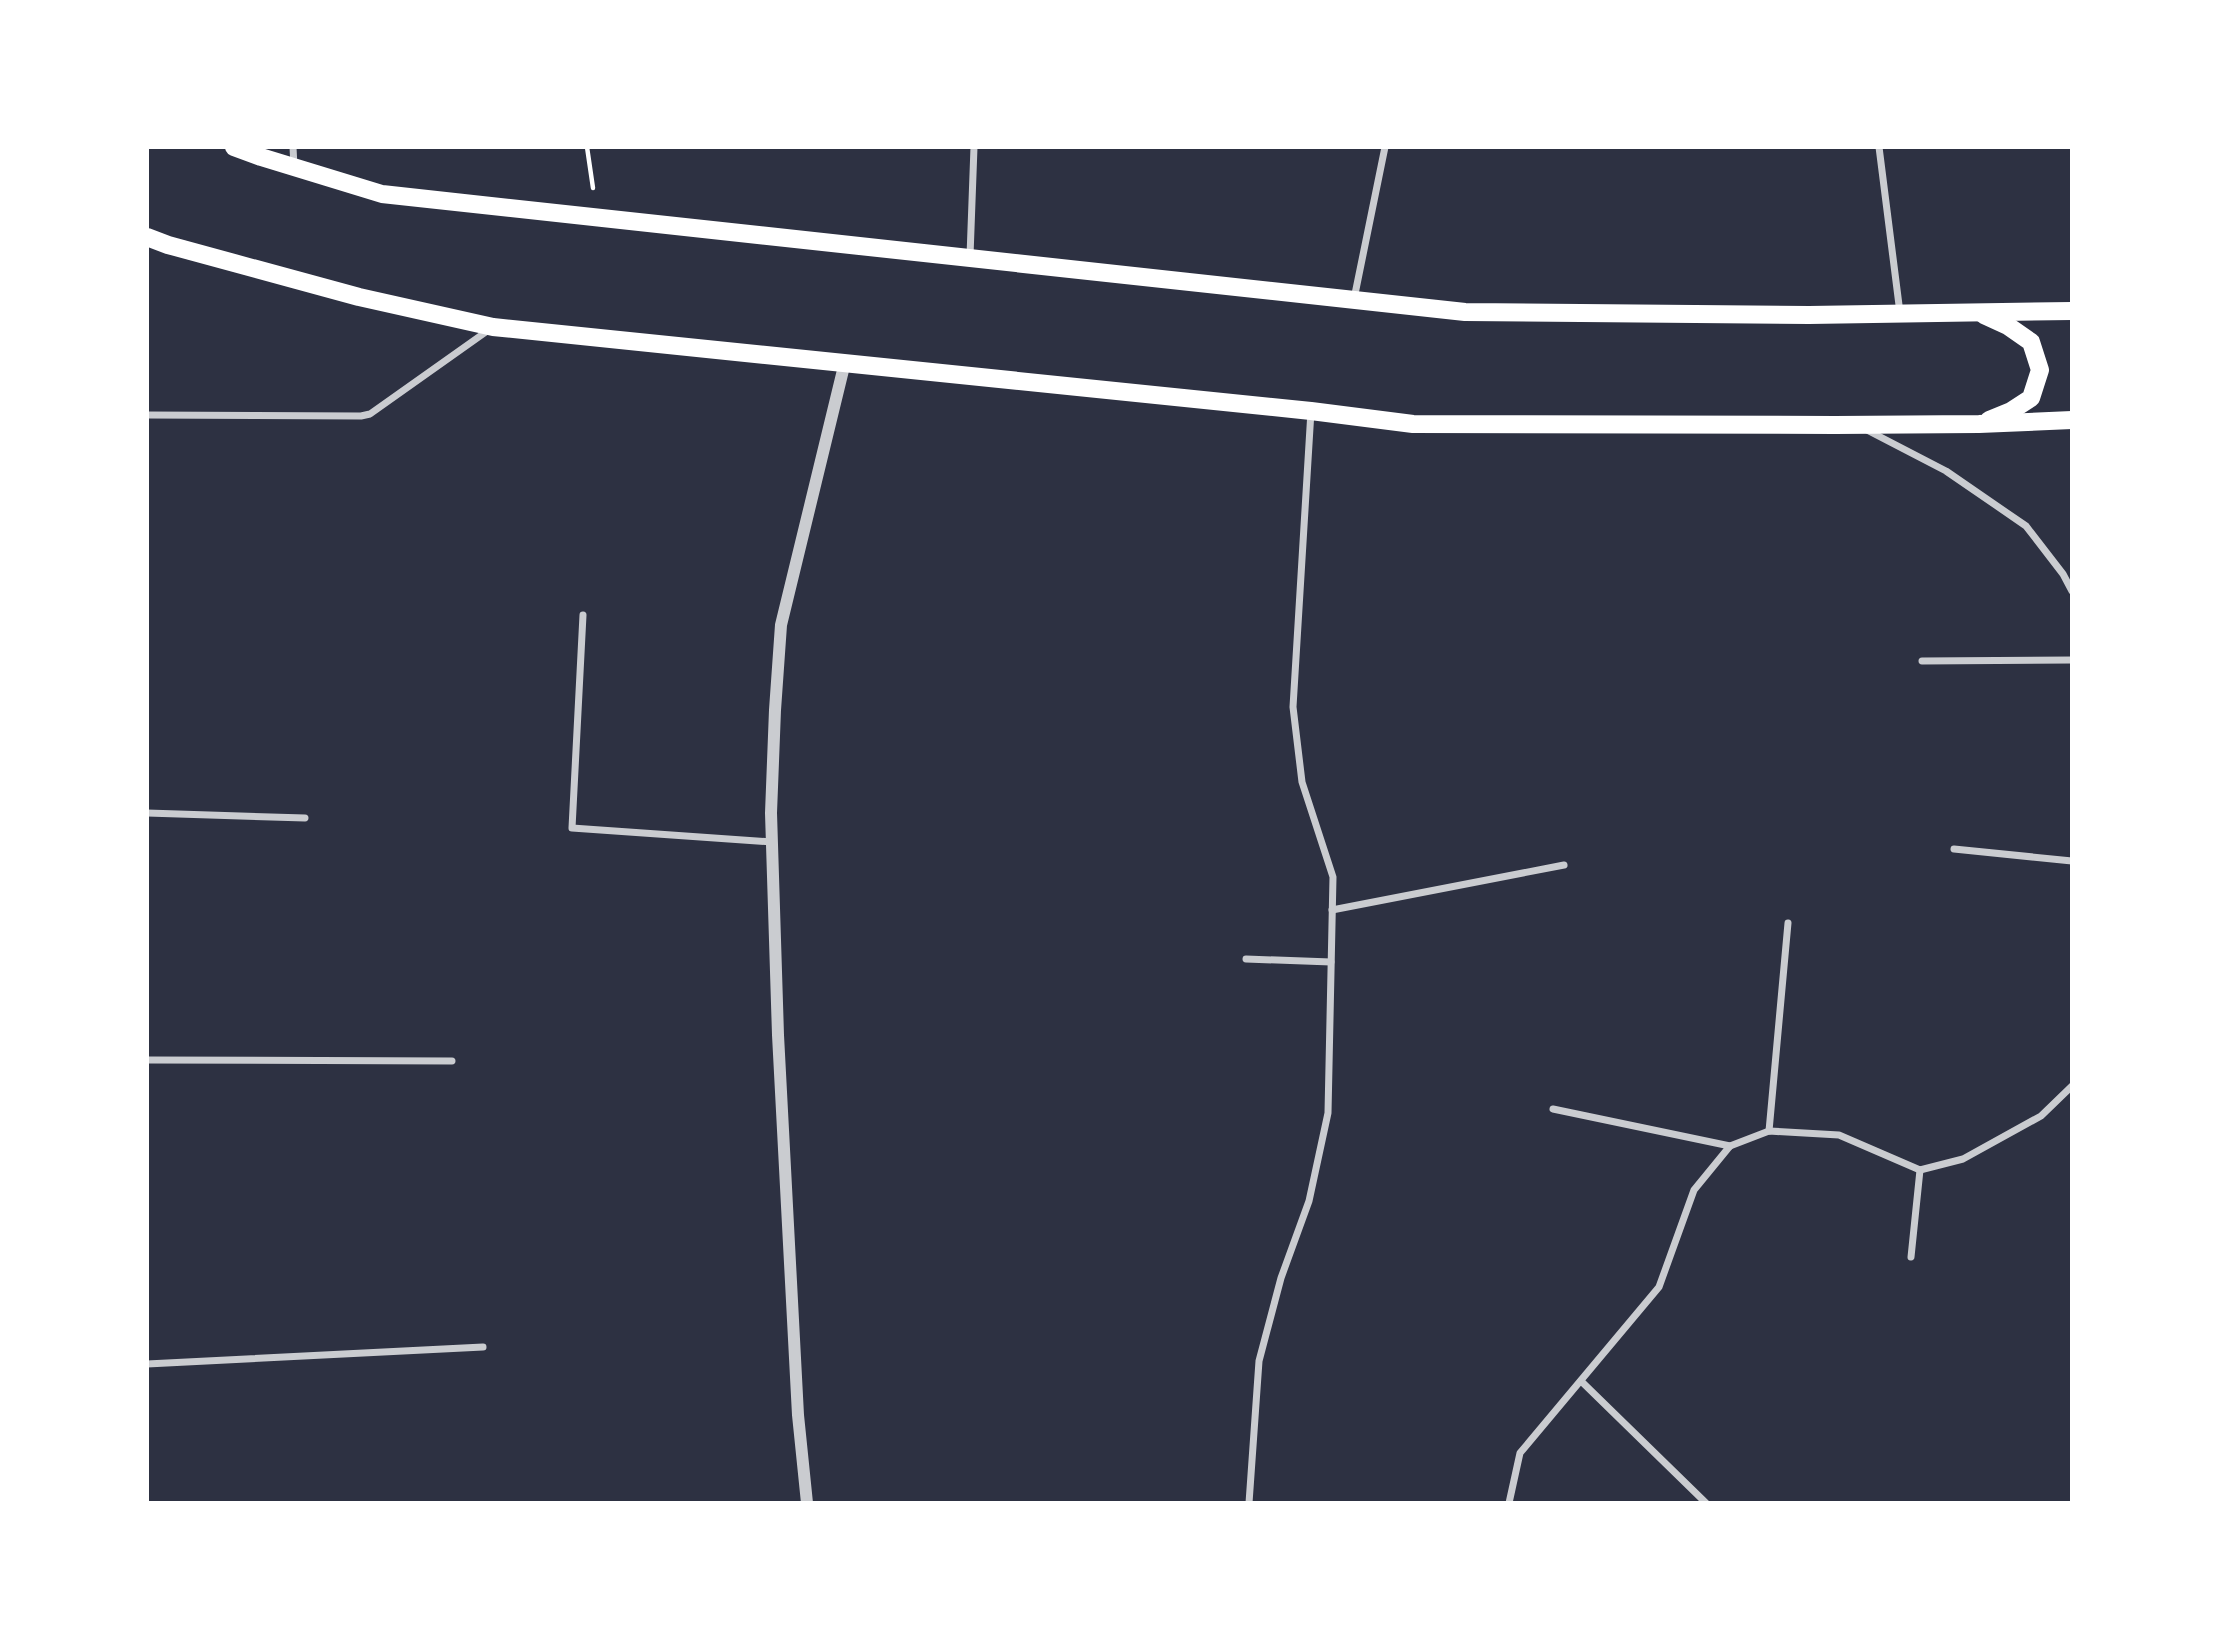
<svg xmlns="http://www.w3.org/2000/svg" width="2219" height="1650" font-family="Roboto,sans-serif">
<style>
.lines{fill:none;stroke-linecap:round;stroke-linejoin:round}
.path{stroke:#fff;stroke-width:4.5}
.minor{stroke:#caccd0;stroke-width:7}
.tertiary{stroke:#caccd0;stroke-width:12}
.primary{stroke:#fff;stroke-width:18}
</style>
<rect width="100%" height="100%" fill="#2d3142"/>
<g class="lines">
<path class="path" d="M587,147L593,188"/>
<g class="minor">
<path d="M293,147L294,167"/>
<path d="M1879,147L1900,313"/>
<path d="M970,256L974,147"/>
<path d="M1354,299L1385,147"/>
<path d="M147,415L361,416L370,414L490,329"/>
<path d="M1865,429L1946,471L2026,526L2063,574L2072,591"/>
<path d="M583,615L572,828L772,842"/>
<path d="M1922,661L2072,660"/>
<path d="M147,813L305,818"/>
<path d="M1954,849L2072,861"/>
<path d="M1332,910L1564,865"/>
<path d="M1246,959L1331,962"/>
<path d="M147,1060L452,1061"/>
<path d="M1553,1109L1730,1146"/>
<path d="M1769,1131L1788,923"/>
<path d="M1920,1170L1963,1159L2041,1116L2072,1086"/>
<path d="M1911,1257L1920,1170"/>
<path d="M147,1364L483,1347"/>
<path d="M1581,1381L1706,1503"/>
<path d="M1249,1503L1259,1361L1281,1278L1309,1201L1328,1113L1333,877L1302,782L1293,707L1311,411"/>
<path d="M1509,1503L1520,1453L1659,1287L1694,1190L1730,1146L1769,1131L1839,1135L1920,1170"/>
</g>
<path class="tertiary" d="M807,1503L798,1415L778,1035L771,813L775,710L781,625L845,362"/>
<g class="primary">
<path d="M234,147L261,157L382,194L1465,312L1809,315L2072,311"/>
<path d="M147,237L168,245L359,297L493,327L1311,411L1413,424L1835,425L1979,424L2072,420"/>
<path d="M1984,315L2008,326L2031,342L2040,370L2031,398L2011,411L1989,420"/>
</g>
</g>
<rect width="2219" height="1650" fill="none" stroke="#ffffff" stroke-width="298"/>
</svg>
